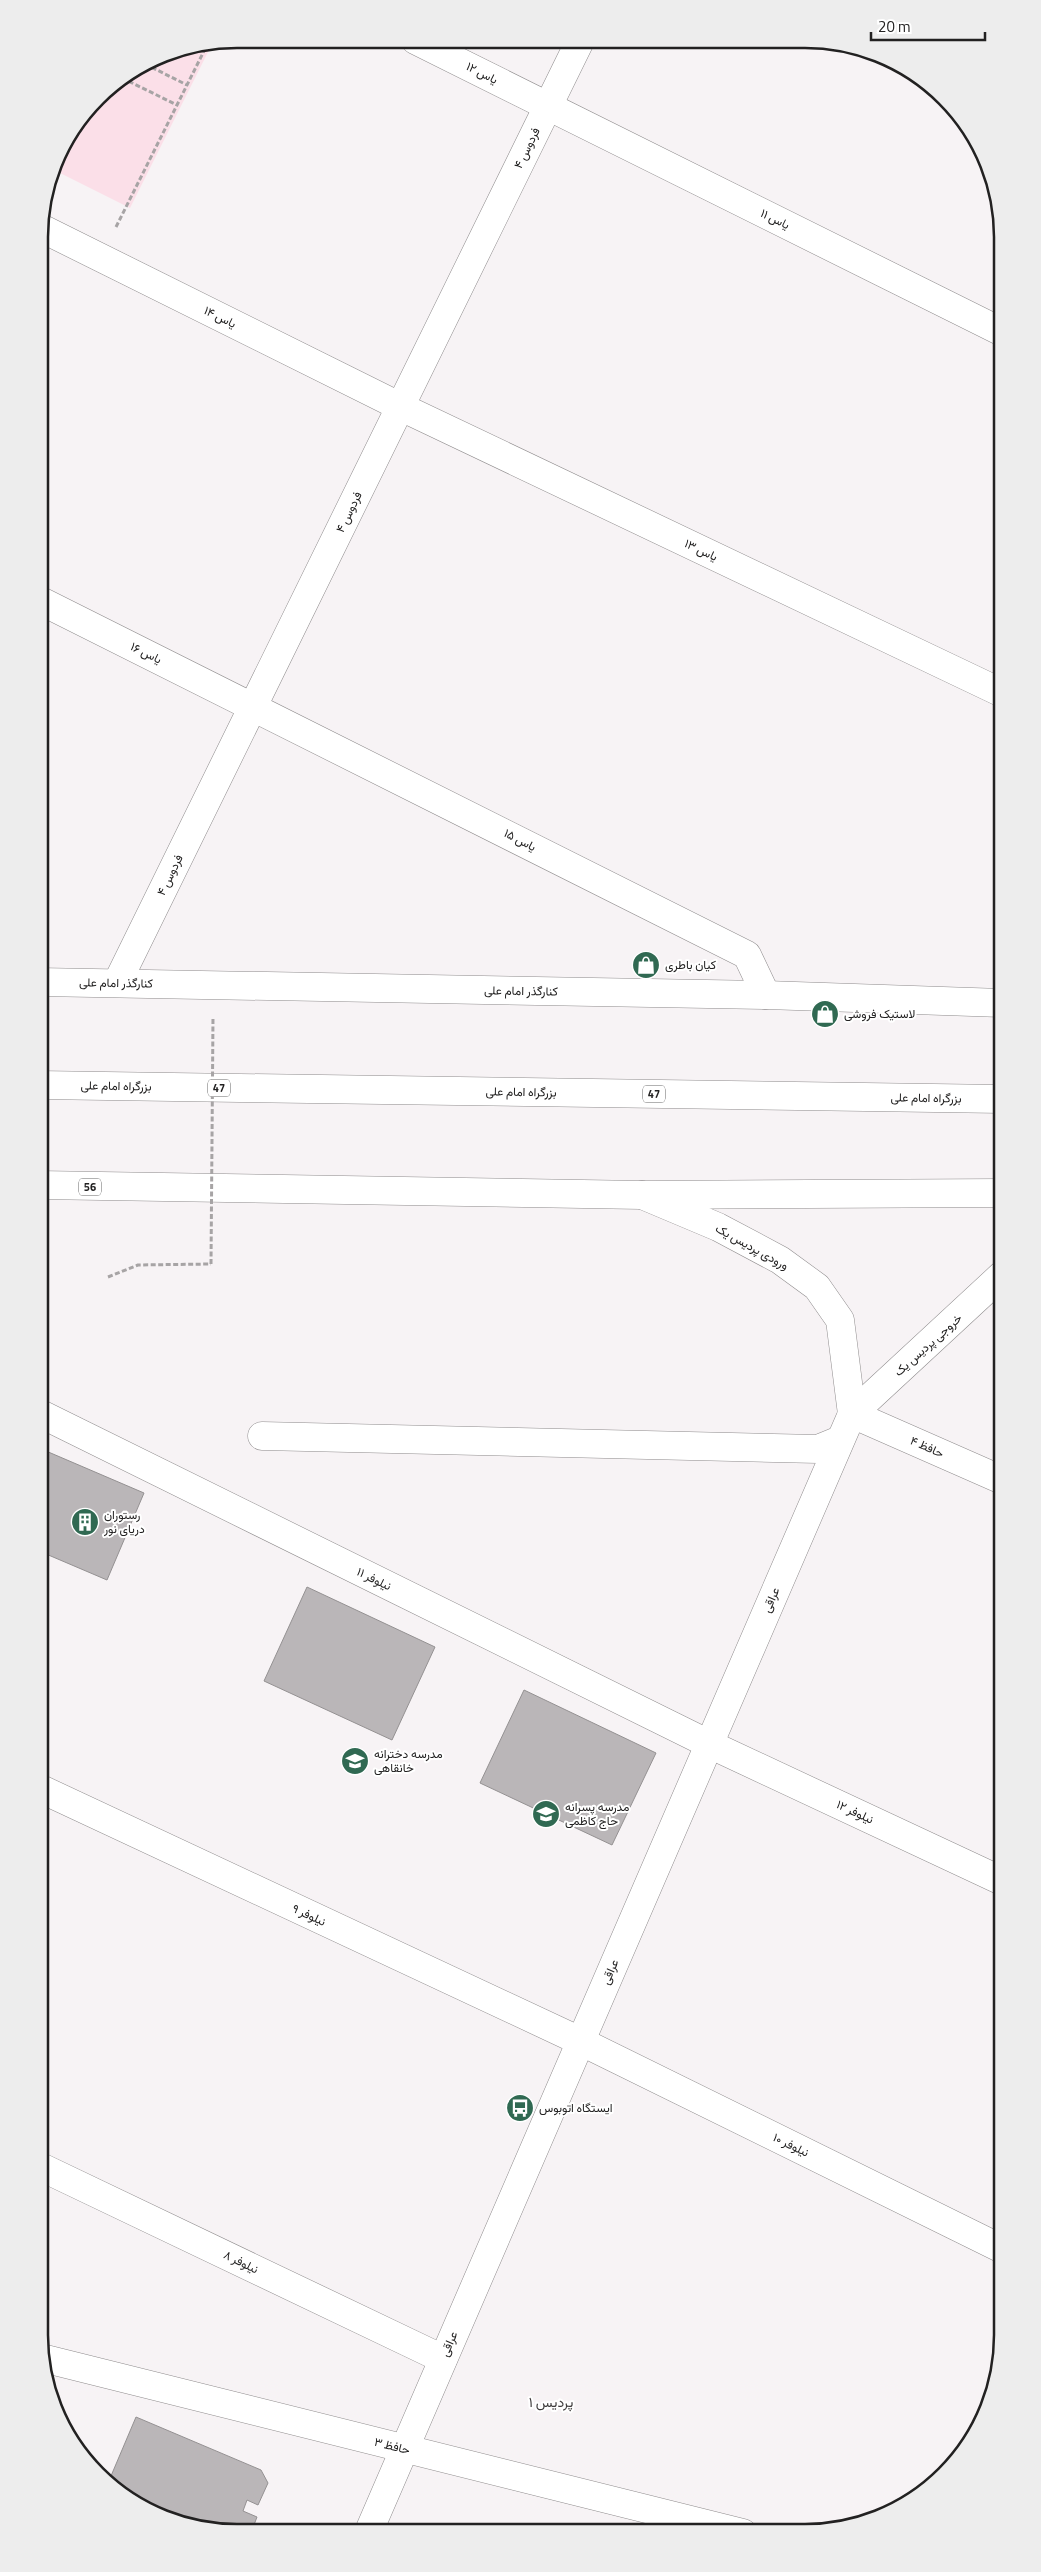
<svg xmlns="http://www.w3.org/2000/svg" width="1041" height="2572" font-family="'Titillium Web',Vazirmatn,sans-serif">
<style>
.green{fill:#fbdfe8}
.building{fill:#bab6b8;stroke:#949192}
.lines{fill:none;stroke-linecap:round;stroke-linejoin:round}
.street-casing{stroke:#8f8c8d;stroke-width:29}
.secondary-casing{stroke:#8f8c8d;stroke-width:29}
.highway-casing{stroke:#8f8c8d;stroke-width:29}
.path{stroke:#a7a4a5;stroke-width:3;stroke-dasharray:5 2.5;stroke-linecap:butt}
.street{stroke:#fff;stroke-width:28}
.secondary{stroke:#fff;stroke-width:28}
.highway{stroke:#fff;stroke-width:28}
.path-bridge{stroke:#a7a4a5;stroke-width:3;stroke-dasharray:5 2.5;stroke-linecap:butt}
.labels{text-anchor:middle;stroke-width:4;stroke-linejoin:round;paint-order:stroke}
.shield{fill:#fff;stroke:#646464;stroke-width:1}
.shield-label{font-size:11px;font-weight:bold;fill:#222121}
.street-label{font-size:12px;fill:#222121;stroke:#fff}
.poi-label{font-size:12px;fill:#222121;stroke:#fff;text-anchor:start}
.neighbourhood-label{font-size:14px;fill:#3f3c3d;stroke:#fff}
.rim{fill:none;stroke:#222121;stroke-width:2.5}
</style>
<rect width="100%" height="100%" fill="#f7f3f5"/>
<path class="green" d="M212,44L130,208L54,170L59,149L106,88L161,54Z"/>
<g class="building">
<path d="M46,1451L144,1493L107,1580L39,1551V1468Z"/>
<path d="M307,1587L435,1647L392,1740L264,1681Z"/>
<path d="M524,1690L656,1753L612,1845L480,1783Z"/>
<path d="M136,2417L261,2470L268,2483L258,2505L247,2500L243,2511L257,2517L252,2530L198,2529L149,2513L108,2483Z"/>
</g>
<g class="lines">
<g class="street-casing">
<g id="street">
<path d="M415,40L1002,332"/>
<path d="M39,227L401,407L1002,693"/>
<path d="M39,600L747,955L766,995"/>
<path d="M39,1413L709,1744L1002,1881"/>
<path d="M852,1414L1002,1480"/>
<path d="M262,1436L818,1449L840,1440"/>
<path d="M39,1788L580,2041L1002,2249"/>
<path d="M39,2166L443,2359"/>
</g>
</g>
<g class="secondary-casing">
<g id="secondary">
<path d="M39,982L766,995L1002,1003"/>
<path d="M117,983L580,41"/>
<path d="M642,1195L718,1227L780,1260L817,1287L840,1320L852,1414"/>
<path d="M42,2358L743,2533"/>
<path d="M369,2531L852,1414L1002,1275"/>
</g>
</g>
<g class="highway-casing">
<g id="highway">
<path d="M39,1085L1002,1099"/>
<path d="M39,1185L642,1195L1002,1193"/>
</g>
</g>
<g class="path">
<path d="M145,64L187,85"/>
<path d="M122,78L177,105"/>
<path d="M116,227L207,45"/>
<path d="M108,1277L138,1265L211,1264"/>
</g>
<use href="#street" class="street"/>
<use href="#secondary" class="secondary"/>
<use href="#highway" class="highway"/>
<path class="path-bridge" d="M211,1264L213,1017"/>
</g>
<defs>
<g id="shop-disc" transform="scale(1.4375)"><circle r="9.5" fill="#306952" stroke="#fff"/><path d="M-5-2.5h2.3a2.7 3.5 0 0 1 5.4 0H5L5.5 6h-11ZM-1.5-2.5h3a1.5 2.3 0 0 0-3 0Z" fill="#fff"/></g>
<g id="building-disc" transform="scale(1.4375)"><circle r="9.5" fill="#306952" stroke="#fff"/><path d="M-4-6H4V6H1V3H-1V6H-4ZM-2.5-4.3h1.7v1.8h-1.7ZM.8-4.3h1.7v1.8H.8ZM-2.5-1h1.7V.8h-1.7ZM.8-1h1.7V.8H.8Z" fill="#fff"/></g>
<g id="school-disc" transform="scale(1.4375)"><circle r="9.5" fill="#306952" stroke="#fff"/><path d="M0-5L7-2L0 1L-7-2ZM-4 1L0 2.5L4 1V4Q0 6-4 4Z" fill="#fff"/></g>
<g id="bus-disc" transform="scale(1.4375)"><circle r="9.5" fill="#306952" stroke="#fff"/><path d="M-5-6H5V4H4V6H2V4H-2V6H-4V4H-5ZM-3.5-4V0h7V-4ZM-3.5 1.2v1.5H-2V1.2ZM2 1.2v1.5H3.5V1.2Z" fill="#fff"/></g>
</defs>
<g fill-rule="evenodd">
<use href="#shop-disc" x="646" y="965"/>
<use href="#shop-disc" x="825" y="1014"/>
<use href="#building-disc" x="85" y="1522"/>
<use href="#school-disc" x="355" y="1761"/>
<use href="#school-disc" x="546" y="1814"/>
<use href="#bus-disc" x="520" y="2108"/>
</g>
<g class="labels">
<g class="shield">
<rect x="208" y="1079.5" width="22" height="17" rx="4"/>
<rect x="643" y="1085.5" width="22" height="17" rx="4"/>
<rect x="79" y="1178.5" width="22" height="17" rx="4"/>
</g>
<g class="shield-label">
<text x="219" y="1092">47</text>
<text x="654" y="1098">47</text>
<text x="90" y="1191">56</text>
</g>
<g class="street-label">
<text transform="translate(482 73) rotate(27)" y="4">یاس ۱۲</text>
<text transform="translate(527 148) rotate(-64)" y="4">فردوس ۴</text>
<text transform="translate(775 219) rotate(26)" y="4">یاس ۱۱</text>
<text transform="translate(220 317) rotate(26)" y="4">یاس ۱۴</text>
<text transform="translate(349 512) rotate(-64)" y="4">فردوس ۴</text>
<text transform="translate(701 550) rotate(25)" y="4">یاس ۱۳</text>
<text transform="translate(146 653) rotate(26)" y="4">یاس ۱۶</text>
<text transform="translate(520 840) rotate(27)" y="4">یاس ۱۵</text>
<text transform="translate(170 875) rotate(-64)" y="4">فردوس ۴</text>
<text transform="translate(116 983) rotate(1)" y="4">کنارگذر امام علی</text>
<text transform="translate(521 991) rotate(1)" y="4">کنارگذر امام علی</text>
<text transform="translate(116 1086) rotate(1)" y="4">بزرگراه امام علی</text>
<text transform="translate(521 1092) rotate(1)" y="4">بزرگراه امام علی</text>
<text transform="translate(926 1098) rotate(1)" y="4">بزرگراه امام علی</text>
<text transform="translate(752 1247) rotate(29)" y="4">ورودی پردیس یک</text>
<text transform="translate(928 1345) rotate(-42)" y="4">خروجی پردیس یک</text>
<text transform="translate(927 1447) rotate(24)" y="4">حافظ ۴</text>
<text transform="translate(374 1579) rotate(26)" y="4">نیلوفر ۱۱</text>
<text transform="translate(771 1600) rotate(-67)" y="4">عراقی</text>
<text transform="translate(855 1812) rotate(25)" y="4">نیلوفر ۱۲</text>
<text transform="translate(309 1915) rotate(25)" y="4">نیلوفر ۹</text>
<text transform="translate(610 1972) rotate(-67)" y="4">عراقی</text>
<text transform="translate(791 2145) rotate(26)" y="4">نیلوفر ۱۰</text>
<text transform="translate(241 2262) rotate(26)" y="4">نیلوفر ۸</text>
<text transform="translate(449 2344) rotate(-67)" y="4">عراقی</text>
<text transform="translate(392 2446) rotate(14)" y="4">حافظ ۳</text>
</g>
<g class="poi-label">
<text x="665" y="969">کیان باطری</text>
<text x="844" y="1018">لاستیک فروشی</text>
<text x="104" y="1519">رستوران<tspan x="104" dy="14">دریای نور</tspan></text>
<text x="374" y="1758">مدرسه دخترانه<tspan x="374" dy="14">خانقاهی</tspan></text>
<text x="565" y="1811">مدرسه پسرانه<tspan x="565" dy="14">حاج کاظمی</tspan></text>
<text x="539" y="2112">ایستگاه اتوبوس</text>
</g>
<g class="neighbourhood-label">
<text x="551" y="2407">پردیس ۱</text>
</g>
</g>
<path d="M0 0H1041V2572H0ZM237 48H805A189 189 0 0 1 994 237V2335A189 189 0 0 1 805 2524H237A189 189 0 0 1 48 2335V237A189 189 0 0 1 237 48Z" fill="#ededed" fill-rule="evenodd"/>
<path class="rim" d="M237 48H805A189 189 0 0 1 994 237V2335A189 189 0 0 1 805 2524H237A189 189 0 0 1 48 2335V237A189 189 0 0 1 237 48Z"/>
<path d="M871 32v8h114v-8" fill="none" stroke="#222121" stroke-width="2.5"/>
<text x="878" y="32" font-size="15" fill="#222121" stroke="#ffffff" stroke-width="4" paint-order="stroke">20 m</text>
</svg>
